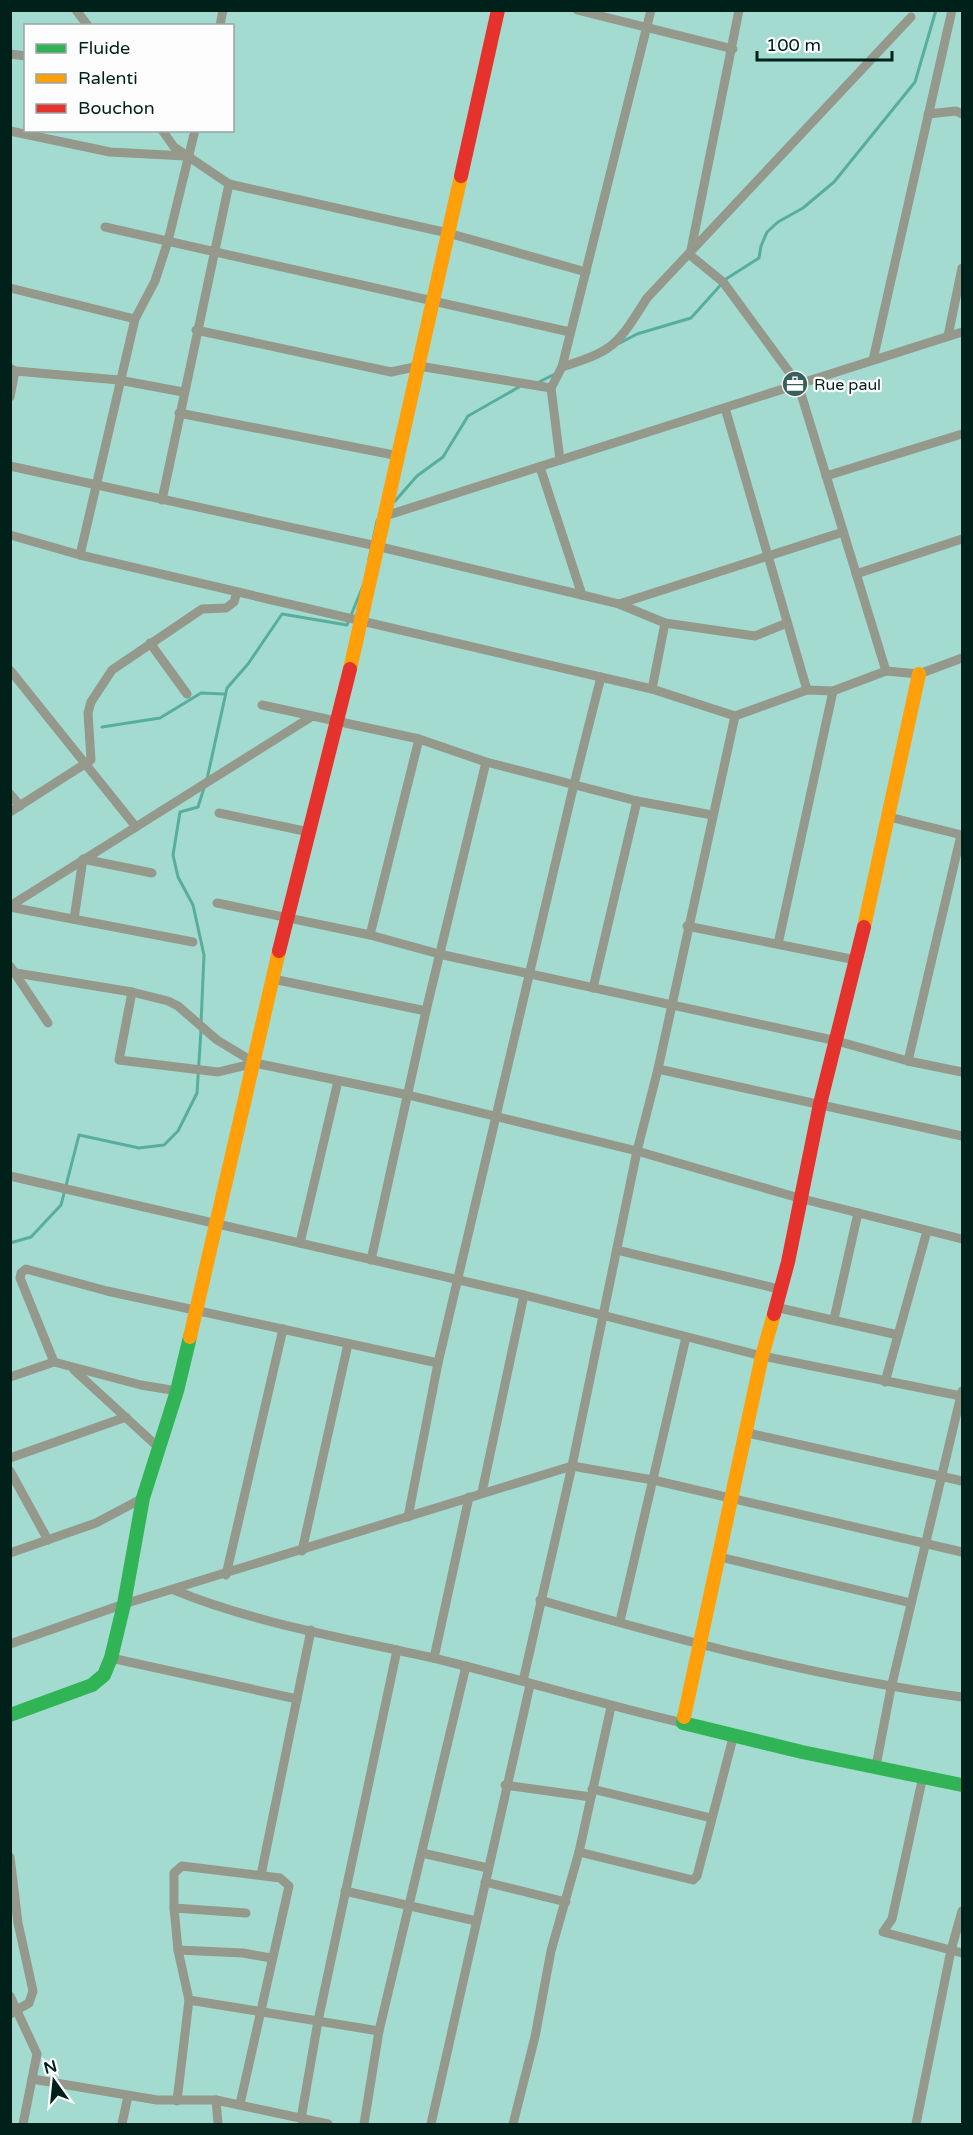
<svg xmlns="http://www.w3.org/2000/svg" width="973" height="2135" font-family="'Varela Round',sans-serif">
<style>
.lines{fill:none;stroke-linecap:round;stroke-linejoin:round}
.stream{stroke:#58ae9d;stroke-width:3}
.street{stroke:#95998b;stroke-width:9}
.fast{stroke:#30b455;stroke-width:14}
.slow{stroke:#ff9f0a;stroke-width:14}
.jam{stroke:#e5322d;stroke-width:14}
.labels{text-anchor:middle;stroke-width:4.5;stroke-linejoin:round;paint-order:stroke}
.poi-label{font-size:16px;fill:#00201a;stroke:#fdfdfd;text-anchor:start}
</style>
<rect width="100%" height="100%" fill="#a3dbd0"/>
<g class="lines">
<g class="stream">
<path d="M620,343L637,334L691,318L726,279L759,258L761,246L767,232L778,222L803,208L834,182L915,82L936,10"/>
<path d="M537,383L555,374"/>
<path d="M395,501L417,476L443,457L468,416L519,387"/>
<path d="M369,559L377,521L380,517"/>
<path d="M102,727L160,718L201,693L224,694"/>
<path d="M207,779L227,688L248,664L282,614L347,625L363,586"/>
<path d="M201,1024L204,955L193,905L178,877L173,855L180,812L198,807L204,788"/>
<path d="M10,1243L31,1237L61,1205L79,1135L139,1148L164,1145L178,1131L197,1093L201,1030"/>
</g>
<g class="street">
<path d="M76,10L88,26"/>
<path d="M577,10L733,49"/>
<path d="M739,10L690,255L723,282L798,384L886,671"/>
<path d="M220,26L223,10"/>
<path d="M10,54L26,56"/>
<path d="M928,114L956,111L962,114"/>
<path d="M162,130L174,147L229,184L448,233L586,272"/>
<path d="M10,131L110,152L186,156"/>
<path d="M105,227L570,332"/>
<path d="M10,288L135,319"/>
<path d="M196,330L391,372L419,366L551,388"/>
<path d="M948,336L962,268"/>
<path d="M873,360L952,10"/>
<path d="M562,367C616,350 617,345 647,298L911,17"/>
<path d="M10,368L15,371L119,380L183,392"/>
<path d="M10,397L15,371"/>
<path d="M725,408L807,690"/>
<path d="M179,413L399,456"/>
<path d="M560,460L551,388L562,367L651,10"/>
<path d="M10,466L372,545L582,595L619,604L665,623L755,636L787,623"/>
<path d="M540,467L582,595"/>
<path d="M826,476L962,434"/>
<path d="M162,500L229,184"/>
<path d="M385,516L962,332"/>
<path d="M10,535L80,555L652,689L735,716L807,690L833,691L886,671L919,674L962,658"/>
<path d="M80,555L135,319L155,281L168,241L195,130"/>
<path d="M856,574L962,539"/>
<path d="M619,604L843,532"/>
<path d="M150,643L187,694"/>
<path d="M10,670L136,827"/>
<path d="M652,689L665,623"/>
<path d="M262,705L419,739L486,762L637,801L712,815"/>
<path d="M10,794L20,806"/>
<path d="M10,812L91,760L88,713L91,702L112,670L202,609L226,608L234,602L237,592"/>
<path d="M219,813L309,832"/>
<path d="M889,817L962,835"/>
<path d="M217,903L370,935L439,954L837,1041L908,1061L962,1072"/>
<path d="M10,906L311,717"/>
<path d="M10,907L193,942"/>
<path d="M74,919L83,859L152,873"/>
<path d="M687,926L856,960"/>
<path d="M370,935L419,739"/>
<path d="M778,944L833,691"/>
<path d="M10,966L48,1023"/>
<path d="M16,973L132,992L168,1001L178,1006L217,1040L255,1063L408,1095L637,1151L799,1198L962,1239"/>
<path d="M273,979L426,1011"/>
<path d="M593,988L637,801"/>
<path d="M132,992L119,1060L218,1072L255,1063"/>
<path d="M908,1061L961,835"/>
<path d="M658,1069L962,1136"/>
<path d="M10,1176L524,1295L762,1356L961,1396"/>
<path d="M300,1243L338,1081"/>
<path d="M617,1250L779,1289"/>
<path d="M371,1260L426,1011L486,762"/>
<path d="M775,1307L898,1335"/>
<path d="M834,1319L858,1213"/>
<path d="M54,1362L20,1278L21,1273L26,1269L107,1291L438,1363"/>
<path d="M74,1370L159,1448"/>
<path d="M10,1377L54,1362L141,1385L177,1391"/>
<path d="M885,1382L927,1231"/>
<path d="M748,1433L962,1481"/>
<path d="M10,1458L126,1417"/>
<path d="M10,1471L48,1540"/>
<path d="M482,1492L524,1295"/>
<path d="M408,1517L438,1363L574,784L601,677"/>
<path d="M302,1551L348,1344"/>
<path d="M10,1553L96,1523L143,1498"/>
<path d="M720,1557L911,1603"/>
<path d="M226,1575L283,1329"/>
<path d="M174,1590C257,1624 346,1638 433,1658C517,1678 599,1704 683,1723"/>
<path d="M540,1600C678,1640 820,1678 962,1697"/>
<path d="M620,1621L686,1337"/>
<path d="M10,1644L124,1604L572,1466L653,1480L962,1552"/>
<path d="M111,1658L297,1699"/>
<path d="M434,1658L469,1497"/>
<path d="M523,1681L572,1466L637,1151L658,1069L735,716"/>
<path d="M876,1766L891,1688L962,1391"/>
<path d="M923,1776L892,1919L883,1932L962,1953"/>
<path d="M505,1785L591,1797"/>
<path d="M592,1789L711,1818"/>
<path d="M579,1852L693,1880L697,1876L734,1734"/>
<path d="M422,1853L488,1868"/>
<path d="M10,1857L18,1923L33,1991L29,2003L10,2014"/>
<path d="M261,1875L311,1630"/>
<path d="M485,1882L566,1902"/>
<path d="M345,1891L476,1921"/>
<path d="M174,1908L246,1913"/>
<path d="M178,1950L243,1953L271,1958"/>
<path d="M10,1996L37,2054L23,2124"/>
<path d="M189,2000L379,2031"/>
<path d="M32,2079L157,2100H216L328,2124"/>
<path d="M216,2100L218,2124"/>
<path d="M177,2101L189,2000L178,1950L174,1908V1873L182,1866L280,1878L289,1886L240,2104"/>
<path d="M301,2119L318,2021L397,1650"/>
<path d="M122,2124L128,2096"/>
<path d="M364,2124L379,2031L466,1666"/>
<path d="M431,2124L530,1685"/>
<path d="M513,2124L535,2037L551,1951L579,1852L611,1707"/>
<path d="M916,2124L951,1950L962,1911"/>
</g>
<g class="fast">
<path d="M10,1715L92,1685L104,1675L111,1658L124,1604L143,1498L177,1391L190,1337"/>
<path d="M684,1717L683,1723L802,1752L962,1785"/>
</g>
<g class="slow">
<path d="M350,669L461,176"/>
<path d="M864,927L919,674"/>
<path d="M190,1337L279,951"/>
<path d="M684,1717L762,1356L774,1314"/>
</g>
<g class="jam">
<path d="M461,176L498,10"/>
<path d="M279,951L350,669"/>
<path d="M774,1314L788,1262L820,1104L864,927"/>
</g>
</g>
<defs>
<g id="office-disc" transform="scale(1.35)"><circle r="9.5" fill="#39615a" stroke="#fdfdfd"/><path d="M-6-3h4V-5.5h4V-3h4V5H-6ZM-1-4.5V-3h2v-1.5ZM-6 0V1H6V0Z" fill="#fff"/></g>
</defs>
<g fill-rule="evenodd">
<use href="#office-disc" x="795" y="384"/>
</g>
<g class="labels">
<g class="poi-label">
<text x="814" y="390">Rue paul</text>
</g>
</g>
<rect width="973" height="2135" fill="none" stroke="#00201a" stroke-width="24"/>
<rect x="24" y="24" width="210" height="108" fill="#fdfdfd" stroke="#98a5a2" stroke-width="1.5"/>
<rect x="36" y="44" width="30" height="9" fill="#30b455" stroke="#98a5a2" stroke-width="1.5"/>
<text x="78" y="54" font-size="18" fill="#00201a">Fluide</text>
<rect x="36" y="74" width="30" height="9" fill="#ff9f0a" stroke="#98a5a2" stroke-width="1.5"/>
<text x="78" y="84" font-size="18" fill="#00201a">Ralenti</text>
<rect x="36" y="104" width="30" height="9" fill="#e5322d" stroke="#98a5a2" stroke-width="1.5"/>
<text x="78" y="114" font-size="18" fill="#00201a">Bouchon</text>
<g transform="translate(54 2081) rotate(345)" stroke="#fdfdfd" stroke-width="4.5" paint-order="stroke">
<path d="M0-4.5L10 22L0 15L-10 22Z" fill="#00201a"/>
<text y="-9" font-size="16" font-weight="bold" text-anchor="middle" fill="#00201a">N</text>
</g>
<path d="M757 51v9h135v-9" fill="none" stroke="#00201a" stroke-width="3"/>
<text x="766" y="51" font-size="18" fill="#00201a" stroke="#fdfdfd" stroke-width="4.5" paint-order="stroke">100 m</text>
</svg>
